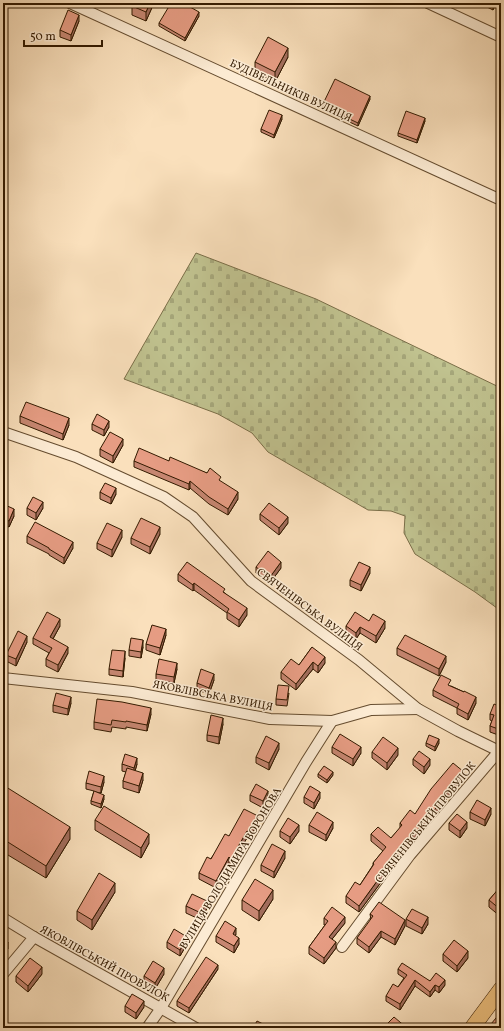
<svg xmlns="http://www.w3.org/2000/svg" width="504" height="1031" font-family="Vollkorn,serif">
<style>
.cemetery{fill:url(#cemetery-stones);stroke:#7a6e48}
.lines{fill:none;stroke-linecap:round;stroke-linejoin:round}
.minor-casing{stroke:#654c2f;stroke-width:12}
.highway-casing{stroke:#331a00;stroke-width:16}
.minor{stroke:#fcebd3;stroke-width:10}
.highway{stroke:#edc07e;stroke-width:15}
.wall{fill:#c68671;stroke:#331a00}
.shaded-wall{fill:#a16d5c;stroke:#331a00}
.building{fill:#e69c83;stroke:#331a00}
.labels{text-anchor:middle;stroke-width:3;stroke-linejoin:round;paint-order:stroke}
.street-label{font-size:11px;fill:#331a00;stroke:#fcebd3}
</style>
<defs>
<pattern id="cemetery-stones" width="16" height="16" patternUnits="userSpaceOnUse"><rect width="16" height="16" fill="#c0c28f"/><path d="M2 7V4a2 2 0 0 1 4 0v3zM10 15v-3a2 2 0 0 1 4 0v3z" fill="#a5a67a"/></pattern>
</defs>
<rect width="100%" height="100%" fill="#fae0bc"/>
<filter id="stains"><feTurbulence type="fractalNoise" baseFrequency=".005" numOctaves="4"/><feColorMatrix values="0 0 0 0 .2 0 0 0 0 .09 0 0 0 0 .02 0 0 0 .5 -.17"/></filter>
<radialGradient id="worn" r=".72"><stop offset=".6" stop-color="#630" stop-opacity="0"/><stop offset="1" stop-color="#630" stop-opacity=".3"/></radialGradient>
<path class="cemetery" d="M196,253L316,299L501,388V611L475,592L415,554L404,533L405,516L391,511L368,510L268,452L252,433L218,414L124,379Z"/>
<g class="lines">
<g class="minor-casing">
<g id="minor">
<path d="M70,3L501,200"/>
<path d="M428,3L501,37"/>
<path d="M3,432L76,457L164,497L193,517L251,581L359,660L418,709L458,731L501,752"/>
<path d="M3,678L132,692L270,719L332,721L371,710L418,709"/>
<path d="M3,918L34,937L196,1028"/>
<path d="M342,947L410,855L499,751"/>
<path d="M3,974L34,937"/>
<path d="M147,1028L161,1008L306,762L332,721"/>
</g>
</g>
<g class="highway-casing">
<path id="highway" d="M472,1028L501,989"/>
</g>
<use href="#minor" class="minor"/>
<use href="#highway" class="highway"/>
</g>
<g class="wall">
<path d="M154,3L146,21L132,15V6Z"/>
<path d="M483,3H496L493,10L483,5Z"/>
<path d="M199,16L185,41L159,26V23Z"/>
<path d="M79,21L71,41L60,37V30Z"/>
<path d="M288,57L275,82L255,72V62Z"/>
<path d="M370,99L358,126L322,109V106Z"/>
<path d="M282,119L274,138L261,132V129Z"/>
<path d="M425,121L417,143L398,136V133Z"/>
<path d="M20,416L69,425L63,440L20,423Z"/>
<path d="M92,424L109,427L104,436L92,430Z"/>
<path d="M123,445L113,463L100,456V449Z"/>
<path d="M134,461H169L207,473L221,482L238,499L228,515L209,504L190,488L189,490L134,467Z"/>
<path d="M100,492L116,494L111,504L100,499Z"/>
<path d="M3,504L14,516L9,527L3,525Z"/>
<path d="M27,508H43L36,520L27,515Z"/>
<path d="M260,514L288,523L279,535L260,520Z"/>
<path d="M160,534L150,554L131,544V538Z"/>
<path d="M27,536L73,548L64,564L49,555V554L27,543Z"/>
<path d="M122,537L112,557L97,549V543Z"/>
<path d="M256,567L281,568L270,583L256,573Z"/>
<path d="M370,573L361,591L350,586V580Z"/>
<path d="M178,574L225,593L247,615L239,627L227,619V613L194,590L193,591L178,581Z"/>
<path d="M369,621L385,628L376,643L360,633L356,639L346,633V626Z"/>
<path d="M60,626L53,639L68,653L58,672L46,666V659L49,653L33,644V638Z"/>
<path d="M166,635L160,655L146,650V644Z"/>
<path d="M27,642L16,666L6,661V655Z"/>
<path d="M143,647L141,658L129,656V650Z"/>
<path d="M312,647L325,663L318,673L313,669L296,690L281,679V672L299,665Z"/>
<path d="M397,648L446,662L439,676L397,655Z"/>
<path d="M125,658L123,677L109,675V669Z"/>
<path d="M177,669L174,683L156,680V674Z"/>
<path d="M214,680L209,694L197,690V683Z"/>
<path d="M451,686L464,692L476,703L468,720L457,714V708L433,696V690Z"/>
<path d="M289,693L287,706L276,705V699Z"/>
<path d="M71,703L68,715L53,712V705Z"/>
<path d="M501,707V736L490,732V726L492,721L490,720V714Z"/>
<path d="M151,714L147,731L126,727V729L112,727L111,732L94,729V722Z"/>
<path d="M223,724L219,744L207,741V735Z"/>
<path d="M426,743H439L435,751L426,746Z"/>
<path d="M332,747L361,753L353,766L332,753Z"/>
<path d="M279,749L269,770L256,763V757Z"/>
<path d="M372,752L398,755L387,770L372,758Z"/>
<path d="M413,759L430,765L424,774L413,765Z"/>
<path d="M122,764H137L135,771L143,780L139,793L123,788V781L126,772L122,771Z"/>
<path d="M501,770V786L497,784V778Z"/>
<path d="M318,774L333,775L327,783L318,777Z"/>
<path d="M464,778L445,801V803L441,809L393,866L359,912L346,903V896L360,885L373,865V863L383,851L371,841V834L391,838L400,828V823L415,814Z"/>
<path d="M104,782L101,793L95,792L104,799L101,808L91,804V801L94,791L86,789V783Z"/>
<path d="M3,785L70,839L46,878L3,852Z"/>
<path d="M250,795L268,797L263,808L250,801Z"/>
<path d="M304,797L320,798L314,809L304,803Z"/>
<path d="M470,812L491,814L485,826L470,819Z"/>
<path d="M95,820L149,843L141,858L95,830Z"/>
<path d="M258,823L249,839L247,838L231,865L229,864L216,888L199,879V873L229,836Z"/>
<path d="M449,823L467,828L460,838L449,830Z"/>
<path d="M309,825L333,828L326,841L309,832Z"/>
<path d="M280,831H299L290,844L280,837Z"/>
<path d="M285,858L274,878L261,871V865Z"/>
<path d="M501,886V917L489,907V900Z"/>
<path d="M115,892L92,930L77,920V911Z"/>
<path d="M273,899L259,921L242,910V900Z"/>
<path d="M186,906L207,908L201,920L186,913Z"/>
<path d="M370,914L405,926L395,945L381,937L369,953L357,944V938L371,920Z"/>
<path d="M324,918L345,923L332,939L336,948L324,964L309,954V947L325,925H324Z"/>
<path d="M406,919L428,924L422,934L406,926Z"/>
<path d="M236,934L235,936L239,944L234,953L216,942V936Z"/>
<path d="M167,942L187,944L180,956L167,948Z"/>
<path d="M443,954L468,958L457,972L443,961Z"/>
<path d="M218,969L189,1013L177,1006V1001Z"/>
<path d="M398,969L430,981L445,985L439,993L435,990L430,997L415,986L400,1010L386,1001V996L398,987L404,978L398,974Z"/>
<path d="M42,974L28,992L16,982V976Z"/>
<path d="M164,974L155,989L144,982V976Z"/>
<path d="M125,1006L144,1007L136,1019L125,1012Z"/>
<path d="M385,1024L407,1028H385Z"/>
<path d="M491,1024L501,1028H491Z"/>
</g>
<g class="shaded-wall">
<path d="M150,3H154L146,21V12Z"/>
<path d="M493,3H496L493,10Z"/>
<path d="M199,12V16L185,41V38Z"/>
<path d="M79,15V21L71,41V35Z"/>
<path d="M288,48V57L275,82V72Z"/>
<path d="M370,96V99L358,126V123Z"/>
<path d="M282,115V119L274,138V135Z"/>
<path d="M425,118V121L417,143V140Z"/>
<path d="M69,418V425L63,440V434Z"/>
<path d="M109,421V427L104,436V430Z"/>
<path d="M123,439V445L113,463V456Z"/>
<path d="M190,481V488L189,490V484Z"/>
<path d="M116,488V494L111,504V498Z"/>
<path d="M238,492V499L228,515V509Z"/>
<path d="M43,502V508L36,520V513Z"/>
<path d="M14,509V516L9,527V521Z"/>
<path d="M288,517V523L279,535V528Z"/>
<path d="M160,527V534L150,554V547Z"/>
<path d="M122,530V537L112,557V550Z"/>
<path d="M73,542V548L64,564V558Z"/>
<path d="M281,562V568L270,583V577Z"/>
<path d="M370,567V573L361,591V585Z"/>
<path d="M194,583V590L193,591V585Z"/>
<path d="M247,608V615L239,627V620Z"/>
<path d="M60,619V626L50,644V637Z"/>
<path d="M385,621V628L376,643V636Z"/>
<path d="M360,627V633L356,639V633Z"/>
<path d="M166,629V635L160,655V648Z"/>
<path d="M27,636V642L16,666V659Z"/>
<path d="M143,640V647L141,658V652Z"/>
<path d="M68,647V653L58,672V665Z"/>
<path d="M125,651V658L123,677V671Z"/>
<path d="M446,656V662L439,676V669Z"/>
<path d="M325,657V663L318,673V666Z"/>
<path d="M313,662V669L296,690V684Z"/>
<path d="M177,663V669L174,683V677Z"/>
<path d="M214,674V680L209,694V688Z"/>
<path d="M71,697V703L68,715V709Z"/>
<path d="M476,697V703L468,720V714Z"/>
<path d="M151,708V714L147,731V725Z"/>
<path d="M223,718V724L219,744V737Z"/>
<path d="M439,739V743L435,751V747Z"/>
<path d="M279,743V749L269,770V763Z"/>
<path d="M361,747V753L353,766V759Z"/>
<path d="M398,748V755L387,770V763Z"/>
<path d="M137,758V764L134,775V768Z"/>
<path d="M430,759V765L424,774V767Z"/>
<path d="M333,772V775L327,783V780Z"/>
<path d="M464,772V778L445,801V803L441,809L393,866L359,912V906L393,859L444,796Z"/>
<path d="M143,773V780L139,793V786Z"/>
<path d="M104,776V782L101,793V787Z"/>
<path d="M268,791V797L263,808V801Z"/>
<path d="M320,792V798L314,809V803Z"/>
<path d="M104,795V799L101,808V804Z"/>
<path d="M491,808V814L485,826V820Z"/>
<path d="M258,816V823L249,839V832Z"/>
<path d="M333,822V828L326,841V835Z"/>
<path d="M467,822V828L460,838V831Z"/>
<path d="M299,825V831L290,844V837Z"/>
<path d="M70,827V839L46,878V866Z"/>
<path d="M247,831V838L231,865V859Z"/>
<path d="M149,834V843L141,858V848Z"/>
<path d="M285,851V858L274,878V872Z"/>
<path d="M229,857V864L216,888V881Z"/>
<path d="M115,883V892L92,930V920Z"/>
<path d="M273,890V899L259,921V911Z"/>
<path d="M207,901V908L201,920V913Z"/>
<path d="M345,917V923L329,943V937Z"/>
<path d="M428,917V924L422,934V928Z"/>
<path d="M405,920V926L395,945V939Z"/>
<path d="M236,928V934L233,941V934Z"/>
<path d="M381,931V937L369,953V947Z"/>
<path d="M187,937V944L180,956V950Z"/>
<path d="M239,938V944L234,953V946Z"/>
<path d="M8,942V949L3,954V948Z"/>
<path d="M336,942V948L324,964V958Z"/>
<path d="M468,951V958L457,972V966Z"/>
<path d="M218,965V969L189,1013V1008Z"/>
<path d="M42,967V974L28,992V986Z"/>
<path d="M164,968V974L155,989V983Z"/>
<path d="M415,980V986L400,1010V1004Z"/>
<path d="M445,980V985L439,993V987Z"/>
<path d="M435,985V990L430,997V992Z"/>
<path d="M144,1001V1007L136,1019V1013Z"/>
<path d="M4,1020V1026L3,1028V1021Z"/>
</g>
<g class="building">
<path d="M134,3H150L146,12L132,6Z"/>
<path d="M171,3H183L199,12L185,38L159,23Z"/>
<path d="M68,10L79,15L71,35L60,30Z"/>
<path d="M268,37L288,48L275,72L255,62Z"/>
<path d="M335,79L370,96L358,123L322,106Z"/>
<path d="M269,110L282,115L274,135L261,129Z"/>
<path d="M406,111L425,118L417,140L398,133Z"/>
<path d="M26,402L69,418L63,434L20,416Z"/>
<path d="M97,414L109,421L104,430L92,424Z"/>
<path d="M110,432L123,439L113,456L100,449Z"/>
<path d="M139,448L169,461L170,457L207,473L210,468L221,477L219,480L238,492L228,509L209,497L190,481L189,484L134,461Z"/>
<path d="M105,483L116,488L111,498L100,492Z"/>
<path d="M33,497L43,502L36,513L27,508Z"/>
<path d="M269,503L288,517L279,528L260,514Z"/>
<path d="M3,504L14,509L9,521L3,518Z"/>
<path d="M141,518L160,527L150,547L131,538Z"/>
<path d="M35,522L73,542L64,558L49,549V548L27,536Z"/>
<path d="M107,523L122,530L112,550L97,543Z"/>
<path d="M268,551L281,562L270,577L256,567Z"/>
<path d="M187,562L225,589L223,592L247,608L239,620L227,612L229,609L194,583L193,585L178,574Z"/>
<path d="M359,562L370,567L361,585L350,580Z"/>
<path d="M47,612L60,619L50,637L68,647L58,665L46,659L52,648L33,638Z"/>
<path d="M355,612L369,621L373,614L385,621L376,636L360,627L356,633L346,626Z"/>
<path d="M152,625L166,629L160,648L146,644Z"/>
<path d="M18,631L27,636L16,659L6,655Z"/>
<path d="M405,635L446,656L439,669L397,648Z"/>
<path d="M131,638L143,640L141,652L129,650Z"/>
<path d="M312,647L325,657L318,666L313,662L296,684L281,672L291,659L299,665Z"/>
<path d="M112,650L125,651L123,671L109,669Z"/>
<path d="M159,659L177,663L174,677L156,674Z"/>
<path d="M201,669L214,674L209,688L197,683Z"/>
<path d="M441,675L451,680L448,685L464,692V691L476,697L468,714L457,708L459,704L433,690Z"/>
<path d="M278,685L289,686L287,700L276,699Z"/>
<path d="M56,693L71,697L68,709L53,705Z"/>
<path d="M97,699L122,702L151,708L147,725L126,721V722L112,720L111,725L94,722Z"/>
<path d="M494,704L501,707V730L490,726L494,715L490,714Z"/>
<path d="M211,715L223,718L219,737L207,735Z"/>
<path d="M340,734L361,747L353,759L332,747Z"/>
<path d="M429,735L439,739L435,747L426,743Z"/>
<path d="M266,736L279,743L269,763L256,757Z"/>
<path d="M383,737L398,748L387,763L372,752Z"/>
<path d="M419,751L430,759L424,767L413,759Z"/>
<path d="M125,754L137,758L134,768L122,764Z"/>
<path d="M453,763L464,772L444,796L445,797L441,802L393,859L359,906L346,896L355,882L360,885L374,864L373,863L386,847L371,834L378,827L391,838L402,825L400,823L410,810L415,814L431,789Z"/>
<path d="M324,766L333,772L327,780L318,774Z"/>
<path d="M127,768L143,773L139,786L123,781Z"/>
<path d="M501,770V779L497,778Z"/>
<path d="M89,771L104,776L101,787L86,783Z"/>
<path d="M256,784L268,791L263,801L250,795Z"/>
<path d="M3,785L70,827L46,866L3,839Z"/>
<path d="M310,786L320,792L314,803L304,797Z"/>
<path d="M94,791L104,795L101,804L91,801Z"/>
<path d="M477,800L491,808L485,820L470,812Z"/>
<path d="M104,806L149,834L141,848L95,820Z"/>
<path d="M244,809L258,816L249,832L247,831L231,859L229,857L216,881L199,873L207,857L211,859L225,834L229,836Z"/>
<path d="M317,812L333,822L326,835L309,825Z"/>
<path d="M457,814L467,822L460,831L449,823Z"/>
<path d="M288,818L299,825L290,837L280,831Z"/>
<path d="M272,844L285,851L274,872L261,865Z"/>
<path d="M99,873L115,883L92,920L77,911Z"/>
<path d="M255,879L273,890L259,911L242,900Z"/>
<path d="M501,886V910L489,900Z"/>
<path d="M192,894L207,901L201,913L186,906Z"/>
<path d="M379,902L405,920L395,939L381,931L369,947L357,938L373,916L370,914Z"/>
<path d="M332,907L345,917L329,937L336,942L324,958L309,947L328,921L324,918Z"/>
<path d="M412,909L428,917L422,928L406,919Z"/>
<path d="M225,921L236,928L233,934L239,938L234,946L216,936Z"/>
<path d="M174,929L187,937L180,950L167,942Z"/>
<path d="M3,938L8,942L3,948Z"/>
<path d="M454,940L468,951L457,966L443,954Z"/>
<path d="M206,957L218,965L189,1008L177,1001Z"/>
<path d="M30,958L42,967L28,986L16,976Z"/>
<path d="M153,961L164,968L155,983L144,976Z"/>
<path d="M402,963L430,981L436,973L445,980L439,987L435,985L430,992L415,980L400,1004L386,996L393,984L398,987L407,975L398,969Z"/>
<path d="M132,994L144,1001L136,1013L125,1006Z"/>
<path d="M501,1012V1026L500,1028H496L491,1024Z"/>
<path d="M394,1017L407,1028H390L385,1024H387Z"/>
<path d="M257,1021L269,1027V1028H253Z"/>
</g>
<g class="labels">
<g class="street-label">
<text transform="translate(291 90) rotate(25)" y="4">БУДІВЕЛЬНИКІВ ВУЛИЦЯ</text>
<text transform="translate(310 609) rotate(37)" y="4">СВЯЧЕНІВСЬКА ВУЛИЦЯ</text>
<text transform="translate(213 695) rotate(11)" y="4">ЯКОВЛІВСЬКА ВУЛИЦЯ</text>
<text transform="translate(425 822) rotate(-51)" y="4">СВЯЧЕНІВСЬКИЙ ПРОВУЛОК</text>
<text transform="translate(230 868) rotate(-59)" y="4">ВУЛИЦЯ ВОЛОДИМИРА ВОРОНОВА</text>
<text transform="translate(105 963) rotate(29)" y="4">ЯКОВЛІВСЬКИЙ ПРОВУЛОК</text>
</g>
</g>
<rect width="504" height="1031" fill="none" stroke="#fae0bc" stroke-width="16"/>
<rect x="4" y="4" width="496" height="1023" fill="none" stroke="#331a00" stroke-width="2"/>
<rect x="8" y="8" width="488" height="1015" fill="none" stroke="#331a00"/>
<path d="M24 40v6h78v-6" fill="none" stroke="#331a00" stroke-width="2"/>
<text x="30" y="40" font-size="12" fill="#331a00" stroke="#fcebd3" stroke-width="3" paint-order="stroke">50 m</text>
<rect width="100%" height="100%" filter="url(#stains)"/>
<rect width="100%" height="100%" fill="url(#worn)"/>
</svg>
